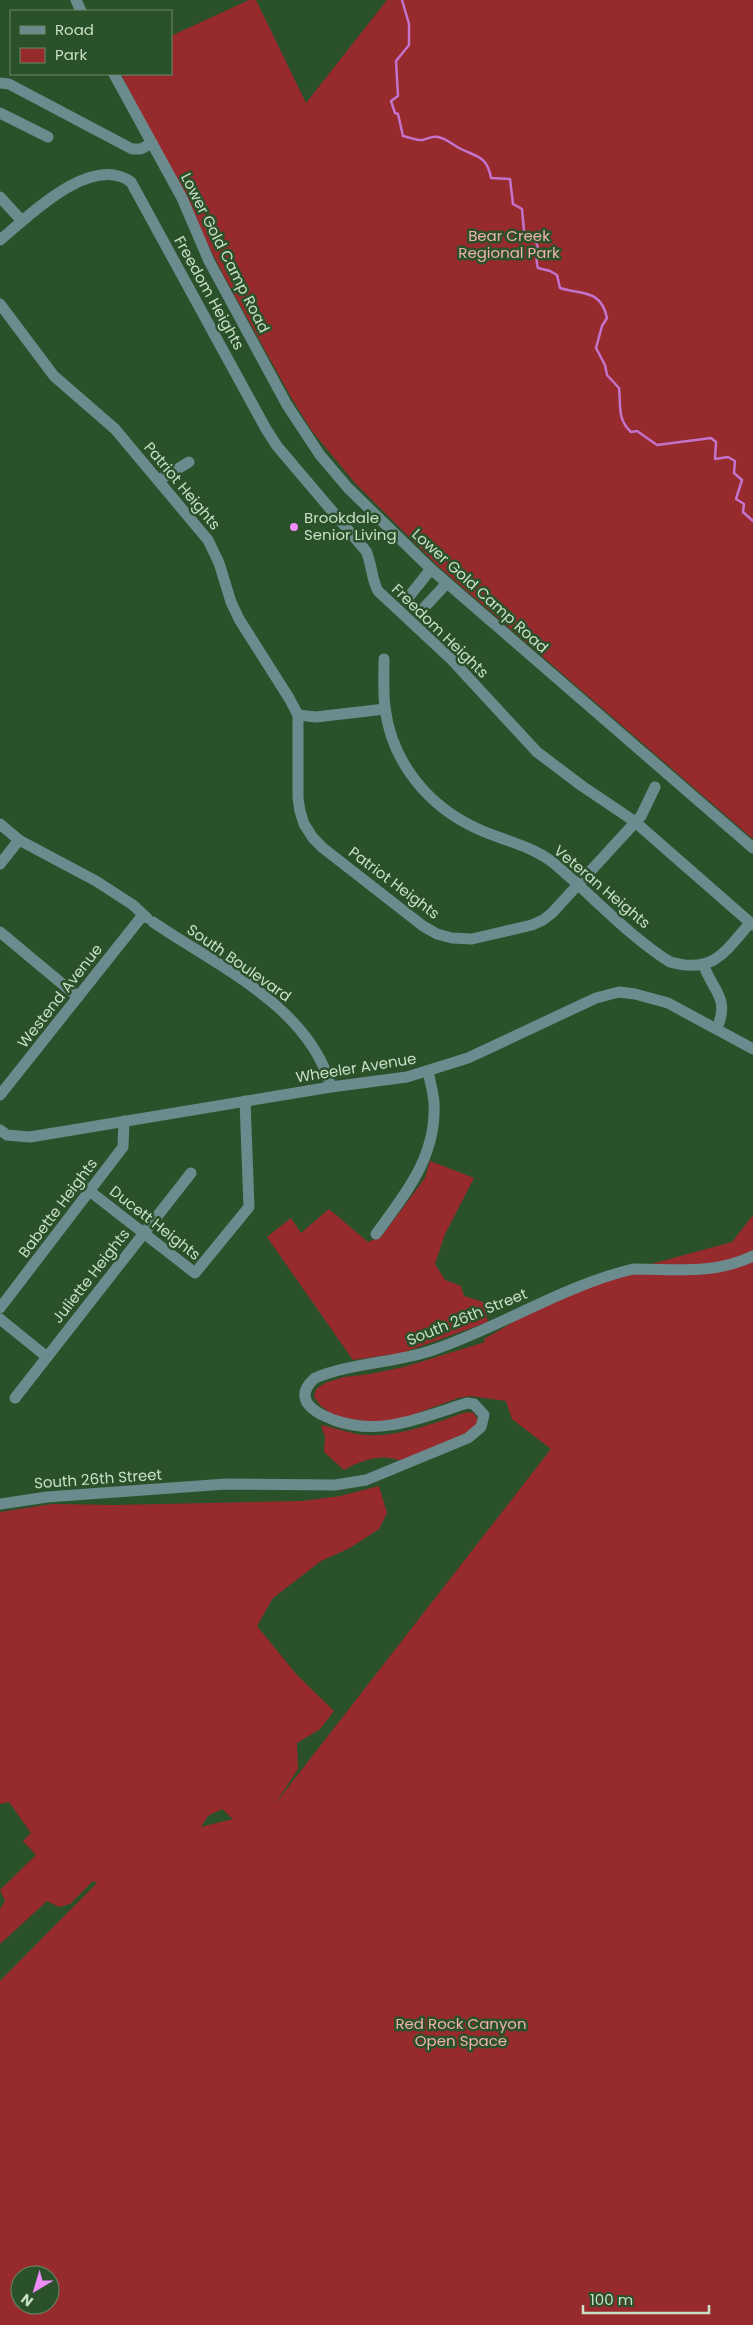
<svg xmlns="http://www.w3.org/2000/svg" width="753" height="2325" font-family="Poppins,sans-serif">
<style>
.green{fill:#972a2d;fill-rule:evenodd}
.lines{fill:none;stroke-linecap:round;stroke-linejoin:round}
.stream{stroke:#c373cb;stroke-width:2.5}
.minor{stroke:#6c8b8e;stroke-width:11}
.poi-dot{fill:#ee8cf8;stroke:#2b512a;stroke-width:2}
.labels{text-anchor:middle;stroke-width:5;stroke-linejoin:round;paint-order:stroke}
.park-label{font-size:15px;fill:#eeb1ac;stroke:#2b512a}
.street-label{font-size:15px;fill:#c9dfc8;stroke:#2b512a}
.poi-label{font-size:15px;fill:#c9dfc8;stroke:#2b512a;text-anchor:start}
</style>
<rect width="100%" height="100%" fill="#2b512a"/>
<g class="green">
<path d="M249,0H256L306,103L387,0H753V839L438,566L355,483L312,431L292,399L225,278L121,74H171V36Z"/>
<path d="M430,1161L474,1178L445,1234L435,1264L445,1280L461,1286L464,1296L483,1302L488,1322L402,1353L353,1360L267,1237L291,1218L301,1233L329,1209L368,1242L381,1237L425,1178Z"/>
<path d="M753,1215V2325H0V1981L97,1883L93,1881L70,1904L59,1907L47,1901L0,1944V1909L5,1901L0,1890L36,1855L23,1841L31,1833L9,1802L0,1804V1512L52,1504L114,1505L303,1501L340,1496L379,1486L387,1513L379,1529L350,1548L321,1561L273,1598L257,1626L297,1675L334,1711L320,1729L297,1743L298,1769L275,1804L551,1449L512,1419L506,1401L471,1396L458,1398L391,1423L365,1422L333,1415L321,1406L314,1397L316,1389L325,1383L344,1377L370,1374L404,1367L485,1342L484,1339L555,1298L633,1269L732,1242ZM222,1809L233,1819L201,1827L208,1816ZM20,2275H50V2305H20Z"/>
<path d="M468,1412L474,1413L479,1423L468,1432L401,1461C381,1453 362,1460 344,1470L324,1452L325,1437L321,1425C336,1428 351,1434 366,1435C390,1437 416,1429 438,1422C449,1419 457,1414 468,1412Z"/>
</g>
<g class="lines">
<path class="stream" d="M402,0L409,24V45L396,61L398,96L391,101L395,113L398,114L403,136C409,137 417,141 422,140C428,139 431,136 438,137C445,138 452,144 459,148C476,157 487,155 491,178L510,179L513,204L522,209L524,231C548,248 532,252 538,268L550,271L557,275L560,288C582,295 601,289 607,318L602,326L596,348L605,365L607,375L619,388C621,406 617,419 631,432L637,431L657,445L711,438L716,442L715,459L728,457L735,461L734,473L742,480L736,499L744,504L743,512L753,521"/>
<g class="minor">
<path d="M76,0L81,11"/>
<path d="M114,74L182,198L209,261L287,405L320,455L348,488L431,569L753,848"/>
<path d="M0,83L9,84L132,149H141L152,143"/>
<path d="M0,113L48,137"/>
<path d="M0,197L22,221"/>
<path d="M0,240C29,216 91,153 131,182L266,429L277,446L366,551C372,564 371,578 378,591L452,660L537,752L582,786L634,821L753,925"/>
<path d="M0,304L54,376L115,429L208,540L219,563L231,602L239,619L289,698L298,715L316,717L385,709"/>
<path d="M159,480L189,462"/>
<path d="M407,599L431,569"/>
<path d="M420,612L447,583"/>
<path d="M384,659C384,675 383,692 385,708C392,763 429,807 478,829C502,840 529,845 551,861C589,892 628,936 670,962C713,974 724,953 750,923"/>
<path d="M298,715V798L300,811L304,824L313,838L323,848L423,926L437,934L452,938L472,939L532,925L543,920L552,913L641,816L655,787"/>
<path d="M0,824L19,840L96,881L133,905L147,918"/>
<path d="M0,864L19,840"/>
<path d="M153,922C217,966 309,1006 331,1087"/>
<path d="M0,932L78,997"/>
<path d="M704,966C713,991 730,998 717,1028"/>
<path d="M0,1095L143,915"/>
<path d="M0,1130L7,1135L30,1137L331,1087L407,1077L468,1058L596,998L619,992L635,994L668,1003L753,1049"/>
<path d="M87,1189L195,1273L249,1207L245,1101"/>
<path d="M376,1234C406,1193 437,1156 434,1102C433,1092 430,1081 428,1071"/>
<path d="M0,1308L123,1147L124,1121"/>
<path d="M0,1319L47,1357"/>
<path d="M15,1398L191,1173"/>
<path d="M0,1504L47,1497L226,1484L335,1485L366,1480L468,1438L481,1427L484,1415L474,1404L467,1403C423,1417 380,1437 334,1420C324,1416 314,1412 308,1404C301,1394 307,1385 315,1378C351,1363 393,1363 430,1351C499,1328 562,1286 633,1269C673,1269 715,1275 753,1256"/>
</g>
</g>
<circle class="poi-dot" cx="294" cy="527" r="5"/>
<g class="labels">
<g class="park-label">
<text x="509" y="241">Bear Creek<tspan x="509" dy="17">Regional Park</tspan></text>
<text x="461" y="2029">Red Rock Canyon<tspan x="461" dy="17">Open Space</tspan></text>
</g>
<g class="street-label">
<text transform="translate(225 253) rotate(63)" y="5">Lower Gold Camp Road</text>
<text transform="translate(209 293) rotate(61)" y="5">Freedom Heights</text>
<text transform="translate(182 486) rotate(50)" y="5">Patriot Heights</text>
<text transform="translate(480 591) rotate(42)" y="5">Lower Gold Camp Road</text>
<text transform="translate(440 631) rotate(44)" y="5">Freedom Heights</text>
<text transform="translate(394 883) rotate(37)" y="5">Patriot Heights</text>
<text transform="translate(602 887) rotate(40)" y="5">Veteran Heights</text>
<text transform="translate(239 963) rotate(35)" y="5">South Boulevard</text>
<text transform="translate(60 996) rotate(-52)" y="5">Westend Avenue</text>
<text transform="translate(356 1068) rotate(-9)" y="5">Wheeler Avenue</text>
<text transform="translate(58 1208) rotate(-53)" y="5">Babette Heights</text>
<text transform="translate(155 1223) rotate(38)" y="5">Ducett Heights</text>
<text transform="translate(91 1276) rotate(-52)" y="5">Juliette Heights</text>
<text transform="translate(467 1317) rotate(-22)" y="5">South 26th Street</text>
<text transform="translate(98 1479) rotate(-4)" y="5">South 26th Street</text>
</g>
<g class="poi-label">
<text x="304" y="523">Brookdale<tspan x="304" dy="17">Senior Living</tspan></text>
</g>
</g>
<rect x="10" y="10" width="162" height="65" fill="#2b512a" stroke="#6a8a69"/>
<rect x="20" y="26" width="25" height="8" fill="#6c8b8e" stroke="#6a8a69"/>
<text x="55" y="35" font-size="15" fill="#c9dfc8">Road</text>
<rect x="20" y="48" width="25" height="15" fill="#972a2d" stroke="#6a8a69"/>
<text x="55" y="60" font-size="15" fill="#c9dfc8">Park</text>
<g transform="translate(35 2290) rotate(218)"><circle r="24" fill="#2b512a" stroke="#6a8a69"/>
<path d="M0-4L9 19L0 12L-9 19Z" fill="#ee8cf8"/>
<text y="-8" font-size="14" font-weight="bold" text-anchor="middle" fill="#c9dfc8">N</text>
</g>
<path d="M583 2305v8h126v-8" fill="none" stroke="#c9dfc8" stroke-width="2.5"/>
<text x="590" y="2305" font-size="15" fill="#c9dfc8" stroke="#2b512a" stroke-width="4" paint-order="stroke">100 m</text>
</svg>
